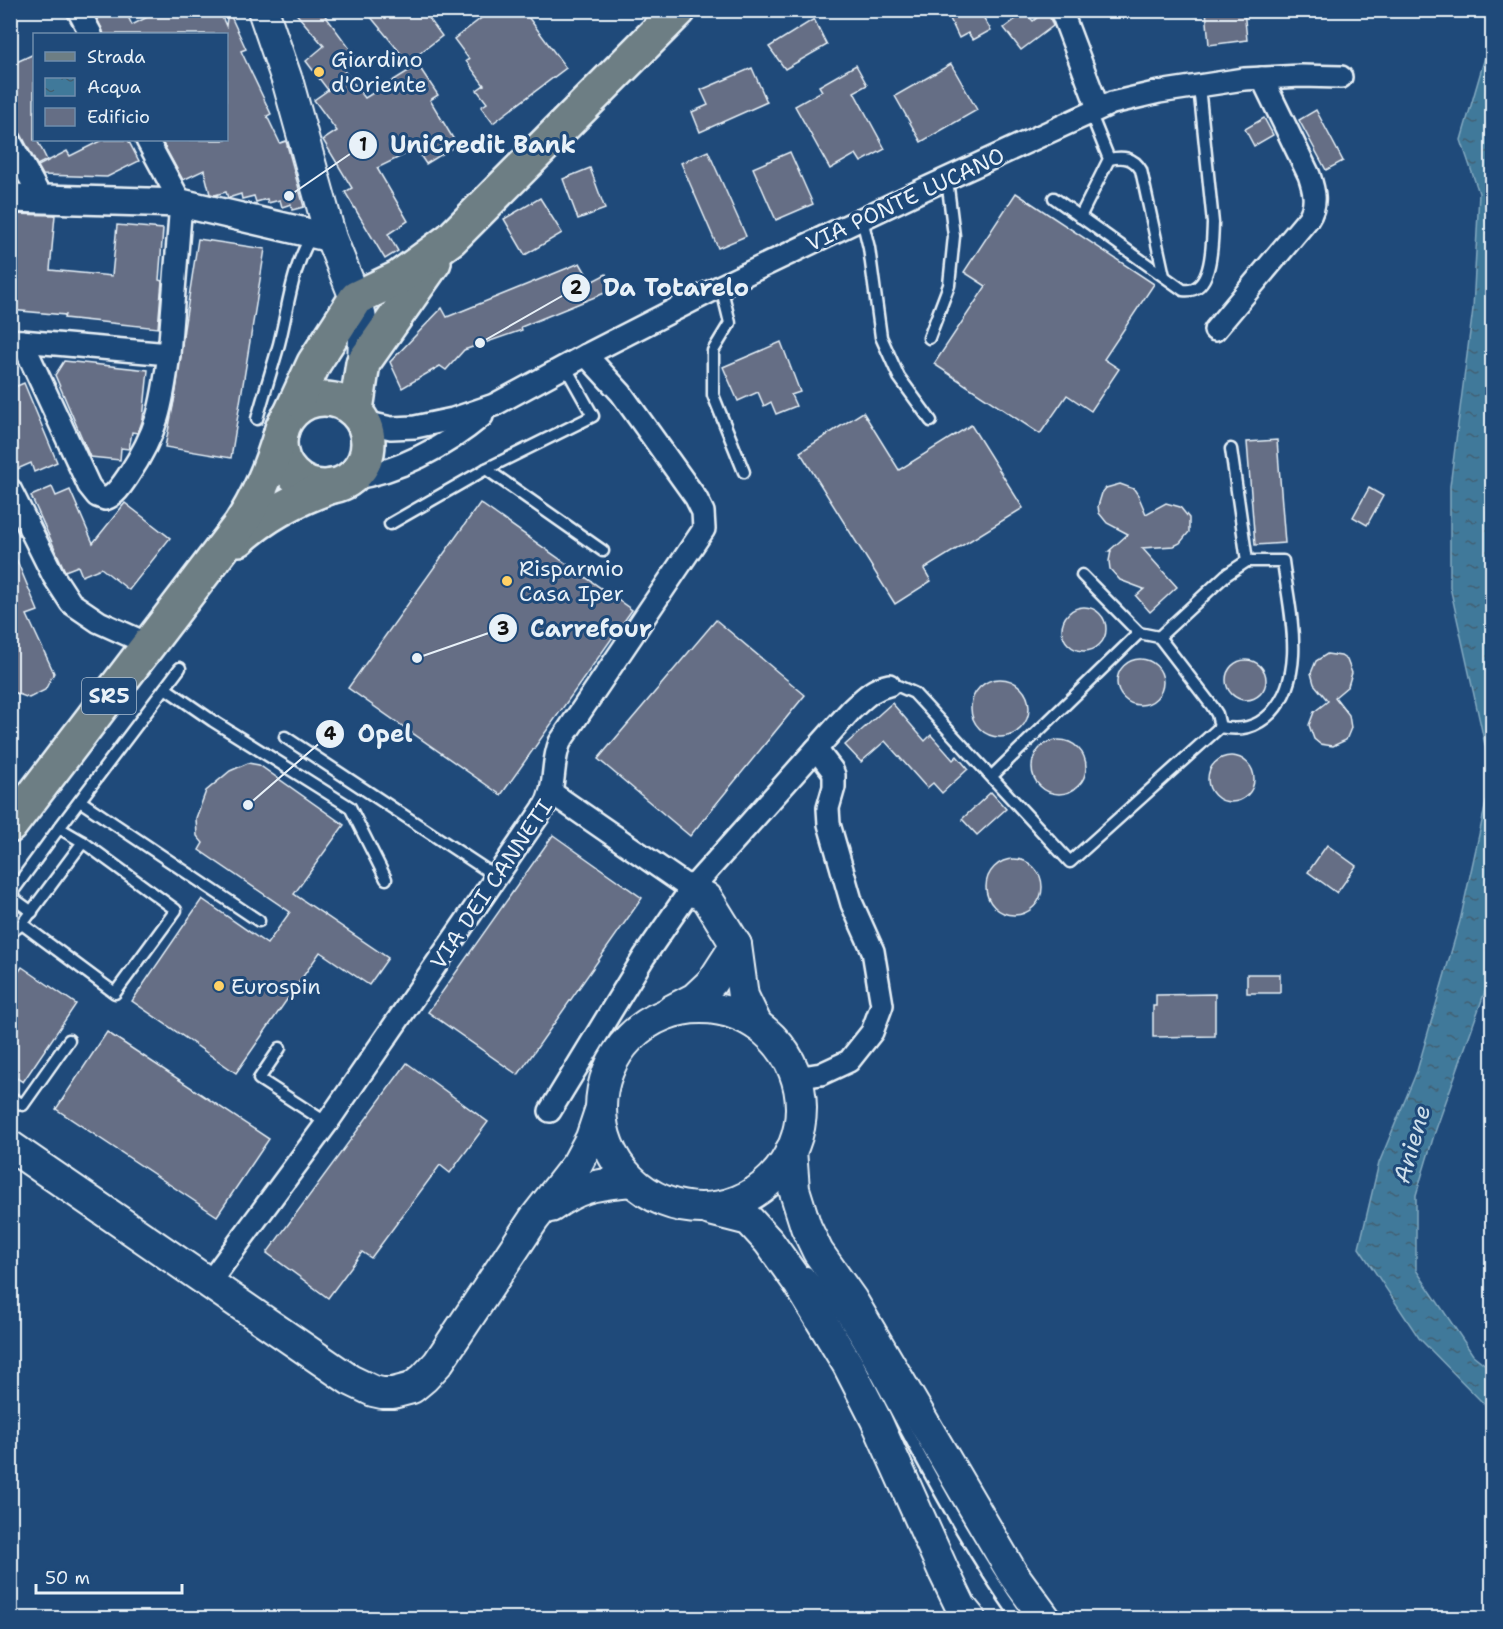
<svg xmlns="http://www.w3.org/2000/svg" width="1503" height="1629" font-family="'Shantell Sans',sans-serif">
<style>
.water{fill:url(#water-ripples);stroke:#83a9c0;stroke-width:1.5}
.building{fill:#656e85;stroke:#e8f1f8;stroke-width:1.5}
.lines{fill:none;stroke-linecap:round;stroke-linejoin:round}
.service-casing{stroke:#e8f1f8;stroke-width:15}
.minor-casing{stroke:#e8f1f8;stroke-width:26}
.tertiary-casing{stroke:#e8f1f8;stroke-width:32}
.secondary-casing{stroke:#e8f1f8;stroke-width:34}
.primary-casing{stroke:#e8f1f8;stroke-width:38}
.service{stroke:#1f4a7a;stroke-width:10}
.minor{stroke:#1f4a7a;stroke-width:21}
.tertiary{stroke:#1f4a7a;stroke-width:27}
.secondary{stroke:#1f4a7a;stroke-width:30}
.primary{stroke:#6d7e84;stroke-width:33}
.poi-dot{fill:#ffd166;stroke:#1f4a7a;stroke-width:2}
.labels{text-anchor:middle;stroke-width:6;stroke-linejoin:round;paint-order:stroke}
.shield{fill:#1f4a7a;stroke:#acbfd2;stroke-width:1.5}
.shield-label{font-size:21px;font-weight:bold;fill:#e8f1f8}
.poi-label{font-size:22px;fill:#e8f1f8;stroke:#1f4a7a;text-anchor:start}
.street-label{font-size:22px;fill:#e8f1f8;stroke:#1f4a7a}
.water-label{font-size:24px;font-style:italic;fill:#cfdfea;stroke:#1f4a7a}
.leader{fill:none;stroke:#e8f1f8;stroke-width:2}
.callout-dot{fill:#e8f1f8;stroke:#1f4a7a;stroke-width:2}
.mark-label{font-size:18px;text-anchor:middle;font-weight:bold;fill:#111}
.callout-label{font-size:24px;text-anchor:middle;font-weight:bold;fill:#e8f1f8;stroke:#1f4a7a;stroke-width:6;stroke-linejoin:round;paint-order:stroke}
</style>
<defs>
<pattern id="water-ripples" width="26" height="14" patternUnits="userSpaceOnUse" patternTransform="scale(1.5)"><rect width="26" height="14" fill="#40799a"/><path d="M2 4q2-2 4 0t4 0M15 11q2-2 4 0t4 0" fill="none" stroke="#436072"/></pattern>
</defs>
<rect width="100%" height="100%" fill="#1f4a7a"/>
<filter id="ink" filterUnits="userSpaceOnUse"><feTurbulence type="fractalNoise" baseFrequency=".0167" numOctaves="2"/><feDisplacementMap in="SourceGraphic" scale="12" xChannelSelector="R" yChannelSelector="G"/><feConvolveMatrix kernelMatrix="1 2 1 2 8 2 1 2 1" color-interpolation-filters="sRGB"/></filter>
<g filter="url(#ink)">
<path class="water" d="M1492,33V959L1489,980L1434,1135L1416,1195V1270L1473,1355L1492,1370V1409L1483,1403L1419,1338L1359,1248L1379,1163L1417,1071L1460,921L1492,776L1450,587V486L1473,309L1479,193L1461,140Z"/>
<g class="building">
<path d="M93,10H125L132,25L161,10H219L226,26L228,10L246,49L241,51L271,114L267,116L280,143L286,141L304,207L292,210L291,204L282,207L280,200L268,203L267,199L256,202L254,196L242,199L241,194L228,198L226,192L215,195L210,194L204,170L183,180L161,140H226V34H104Z"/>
<path d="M293,10H321L356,57L342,68L365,98L418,65L438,95L430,100L457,145L426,164L416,149L377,168L408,221L388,234L398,251L385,259L345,192L352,188L323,140L337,131L314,100L328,90L306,61L324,46Z"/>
<path d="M365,10H423L442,36L408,62Z"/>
<path d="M492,10H523L566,68L493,123L481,107L487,103L477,90L484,85L466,61L469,59L454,39Z"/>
<path d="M946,10H979L991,30L973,40L968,33L959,38Z"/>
<path d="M1047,10L1053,26L1021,50L1004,28L1025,12L1033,21Z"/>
<path d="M1206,10H1244L1247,40L1209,45Z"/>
<path d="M814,19L827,45L785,69L769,47Z"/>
<path d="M34,54V140H37L47,160L37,165L21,134L16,130L10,128V65Z"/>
<path d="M951,64L977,110L921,142L895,96Z"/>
<path d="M856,65L867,85L854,92L885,149L861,162L856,154L830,169L795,106L822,91L819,86Z"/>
<path d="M752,68L767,102L700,132L692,112L708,105L701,90Z"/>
<path d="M1316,110L1343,161L1326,170L1299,120Z"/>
<path d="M1264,118L1273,135L1254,146L1245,129Z"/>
<path d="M102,140H128L139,161L107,177L43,175L38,166L67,151L70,156Z"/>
<path d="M708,151L746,236L718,248L681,163Z"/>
<path d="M790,152L813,204L776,220L753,168Z"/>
<path d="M590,168L605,209L578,219L563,179Z"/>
<path d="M1016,193L1154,284L1104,359L1119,369L1091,411L1067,395L1040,434L934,364L986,286L964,272Z"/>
<path d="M540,198L562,233L525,255L504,219Z"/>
<path d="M10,214L55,215L50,270L112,276L117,225L163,229L159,280L162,281L158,328L64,318L65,315L10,310Z"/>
<path d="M198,239L265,249L231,458L165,447L176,391L184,329Z"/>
<path d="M580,263L591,282L606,274L612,290L521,327L522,330L464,350L446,370L440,366L402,388L390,362L442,308L447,317Z"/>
<path d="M781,342L800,392L791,395L796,406L776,414L771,402L764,406L758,392L738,401L723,367Z"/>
<path d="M64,361L148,370L143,419L138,433L132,432L129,449L121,448L120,460L90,457L55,375Z"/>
<path d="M24,383L57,462L34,472L31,463L15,470L10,460V389Z"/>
<path d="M863,412L899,470L971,425L1023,508L924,569L931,581L895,604L800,452Z"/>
<path d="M1277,440L1285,543L1255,545L1247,442Z"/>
<path d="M1120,484L1134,489L1138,495L1146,514L1166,503L1180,507L1189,518V532L1180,543L1174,546L1142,548L1177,587L1150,612L1136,596L1144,589L1120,580L1110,569L1109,561L1111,551H1109L1128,534L1107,523L1099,513L1098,506L1102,493L1106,488Z"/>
<path d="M52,487L56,496L70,490L93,543L125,503L170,538L129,590L101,568L82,576L78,566L65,571L31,496Z"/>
<path d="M1369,488L1383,496L1367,525L1353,517Z"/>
<path d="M480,503L632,610L501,795L348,688Z"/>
<path d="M10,544L38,611L27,615L54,673L45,690L29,698L10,691Z"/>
<circle cx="1084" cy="629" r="22"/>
<path d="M716,620L805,695L690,836L598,759Z"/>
<path d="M1327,654L1341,656L1347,660L1352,673L1348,686L1335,697L1349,715L1351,728L1346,740L1333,746L1320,744L1314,739L1309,725L1314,712L1328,701L1314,684L1311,673L1316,661Z"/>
<circle cx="1140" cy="682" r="23"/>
<circle cx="1246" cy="680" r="20"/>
<circle cx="1000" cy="708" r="29"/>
<path d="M892,703L925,741L931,735L953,760L957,756L968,769L942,793L933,783L927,788L885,741L861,762L845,745Z"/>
<circle cx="1059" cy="767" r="27"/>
<circle cx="1231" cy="779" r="23"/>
<path d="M248,763L259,765L344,825L294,894L388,958L369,985L320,952L236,1073L132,1001L202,899L267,944L290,912L199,850L203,843L197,836L196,818L206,791L230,771Z"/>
<path d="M991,792L1006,809L977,835L962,819Z"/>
<path d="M553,835L642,898L518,1075L428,1012Z"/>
<path d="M1327,845L1356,866L1337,893L1308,872Z"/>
<circle cx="1014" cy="887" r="28"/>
<path d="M22,967L76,1004L23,1082L10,1074V984Z"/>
<rect x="1247" y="974" width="33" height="19"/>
<path d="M1215,994V1036L1153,1037V1006H1156V995Z"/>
<path d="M107,1032L269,1139L217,1216L56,1109Z"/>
<path d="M407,1063L488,1122L450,1173L440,1165L371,1258L362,1252L328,1298L267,1253Z"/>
</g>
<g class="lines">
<g class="service-casing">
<g id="service">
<path d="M1109,159C1123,156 1133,157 1141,170L1164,276"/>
<path d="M1054,198L1183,290C1213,295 1212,243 1213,223L1199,86"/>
<path d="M1080,217L1109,159L1090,112"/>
<path d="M862,219L869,248L881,337L899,377L931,421"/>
<path d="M721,286L730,323L713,351V395L744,472"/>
<path d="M929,338L949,285L954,236L947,179"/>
<path d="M257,419C264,394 272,369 279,344C289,305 291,268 313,234"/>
<path d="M486,469L603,551"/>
<path d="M390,524L486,469L593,416L565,366"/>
<path d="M1159,637L1226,575L1247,561L1231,449"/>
<path d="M889,685L898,686L914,693L1070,862L1220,727L1217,714L1212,706L1159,637L1139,633L1082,575"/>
<path d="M165,688L213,721L350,807L386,879"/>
<path d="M1220,727C1240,731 1256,728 1271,713C1308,674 1289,610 1283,561H1247"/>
<path d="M285,737L497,877"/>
<path d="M992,776L1139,633"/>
<path d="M80,801L259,921"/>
<path d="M59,828L180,668"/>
<path d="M83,842L176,910L115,993L22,924Z"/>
<path d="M10,895L59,828L83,842"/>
<path d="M10,896L32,912"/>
<path d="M10,933L22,924"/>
<path d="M280,1048L259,1079L327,1123"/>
<path d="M10,1097L23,1105L69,1040"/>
<path d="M807,1272C850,1319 878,1378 908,1434C942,1497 977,1560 1018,1618"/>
</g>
</g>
<g class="minor-casing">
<g id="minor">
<path d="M78,10L91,34"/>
<path d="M1061,10L1098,108"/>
<path d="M10,141L41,198"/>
<path d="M1215,330L1308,219C1318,204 1314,190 1309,175L1262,78"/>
<path d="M10,340L169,354L181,203L147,140"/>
<path d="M22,341L89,486L97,496L105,499C115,496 122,485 128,476C158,431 162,406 169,354"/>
<path d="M364,422L391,428L415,427L453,419L494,405L586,355L721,286L918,192L1112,103L1159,92L1244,79L1301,76L1341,77"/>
<path d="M350,479C398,472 445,447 482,416"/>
<path d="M10,489L54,577L71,603L99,622L148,644"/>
<path d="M552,793L691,889"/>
<path d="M796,1078L821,1074L849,1061L872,1032L882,1005L873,951L852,904L829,824L828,808L834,787V775L832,770L816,749"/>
<path d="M550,1111L644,957L691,889L851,710C863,699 873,688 889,685"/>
<path d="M209,1283L327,1123L543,809C558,785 550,767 560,742L704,529L703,512L696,498L621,393L586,355"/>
</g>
</g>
<g class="tertiary-casing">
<path id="tertiary" d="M10,198L181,203L331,238"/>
</g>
<g class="secondary-casing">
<g id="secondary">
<path d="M263,10L288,83L331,238L359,308L364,337L363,363"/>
<path d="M691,889L707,898L736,945L743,996L757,1025"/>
<circle cx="701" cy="1108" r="100"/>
<path d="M672,1010L695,998L712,982L736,945"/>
<path d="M10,1146L350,1380L373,1391L382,1393H393L412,1388L424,1378L438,1363L534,1219L577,1164L591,1138L600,1111"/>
<path d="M791,1150L794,1189L806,1227L818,1252L852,1300L1013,1574L1045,1618"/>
<path d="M551,1207C581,1185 596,1185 632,1181"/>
<path d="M710,1210L749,1220L769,1242L799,1284L848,1365L876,1420L944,1572L961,1607L970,1618"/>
</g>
</g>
<g class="primary-casing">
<g id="primary">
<circle cx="324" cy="443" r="44"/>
<path d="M356,410L363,363L434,262"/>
<path d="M291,413L314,363L356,298L398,278L451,239L679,10"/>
<path d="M239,539C266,514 298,498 332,486"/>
<path d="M10,826L240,525C260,495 272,464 282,429"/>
</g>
</g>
<use href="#service" class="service"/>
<use href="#minor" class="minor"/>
<use href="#tertiary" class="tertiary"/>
<use href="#secondary" class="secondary"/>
<use href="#primary" class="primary"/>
</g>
</g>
<g class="poi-dot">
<circle cx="319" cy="72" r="6"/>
<circle cx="507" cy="581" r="6"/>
<circle cx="219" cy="986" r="6"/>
</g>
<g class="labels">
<rect class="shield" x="82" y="678" width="54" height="36" rx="4.5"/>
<g class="shield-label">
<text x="109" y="703">SR5</text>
</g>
<g class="poi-label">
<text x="331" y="67">Giardino<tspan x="331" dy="25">d'Oriente</tspan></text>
<text x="519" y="576">Risparmio<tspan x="519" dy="25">Casa Iper</tspan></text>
<text x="231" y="994">Eurospin</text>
</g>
<g class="street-label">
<text transform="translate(905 199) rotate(-25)" y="8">VIA PONTE LUCANO</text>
<text transform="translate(491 884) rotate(-56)" y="8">VIA DEI CANNETI</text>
</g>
<g class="water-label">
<text transform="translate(1412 1144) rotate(-74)" y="8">Aniene</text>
</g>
</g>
<path class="leader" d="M289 196L363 145M480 343L576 288M417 658L503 628M248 805L330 734"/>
<g class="callout-dot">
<circle cx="289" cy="196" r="6"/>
<circle cx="480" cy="343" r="6"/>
<circle cx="417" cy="658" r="6"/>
<circle cx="248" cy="805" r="6"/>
<circle cx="363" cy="145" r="15"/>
<circle cx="576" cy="288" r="15"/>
<circle cx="503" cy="628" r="15"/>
<circle cx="330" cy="734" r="15"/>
</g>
<g class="mark-label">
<text x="363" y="151">1</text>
<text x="576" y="294">2</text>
<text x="503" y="635">3</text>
<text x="330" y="740">4</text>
</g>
<g class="callout-label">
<text x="483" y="153">UniCredit Bank</text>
<text x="676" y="296">Da Totarelo</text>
<text x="591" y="637">Carrefour</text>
<text x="385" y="742">Opel</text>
</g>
<rect width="1503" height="1629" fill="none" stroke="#1f4a7a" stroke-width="36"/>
<rect x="18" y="18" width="1467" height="1593" fill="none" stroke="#e8f1f8" stroke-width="2" filter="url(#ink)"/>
<rect x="33" y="33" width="195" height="108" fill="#1f4a7a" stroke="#6f8dac" stroke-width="1.5"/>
<rect x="45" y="52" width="30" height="9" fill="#6d7e84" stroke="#6f8dac" stroke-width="1.5"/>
<text x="87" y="63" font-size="18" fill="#e8f1f8">Strada</text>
<rect x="45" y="78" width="30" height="18" fill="url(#water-ripples)" stroke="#6f8dac" stroke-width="1.5"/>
<text x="87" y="93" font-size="18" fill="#e8f1f8">Acqua</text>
<rect x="45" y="108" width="30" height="18" fill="#656e85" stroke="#6f8dac" stroke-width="1.5"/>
<text x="87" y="123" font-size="18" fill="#e8f1f8">Edificio</text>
<path d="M36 1584v9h146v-9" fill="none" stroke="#e8f1f8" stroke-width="3"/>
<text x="45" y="1584" font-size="18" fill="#e8f1f8" stroke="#1f4a7a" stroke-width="4.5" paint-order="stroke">50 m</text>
</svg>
